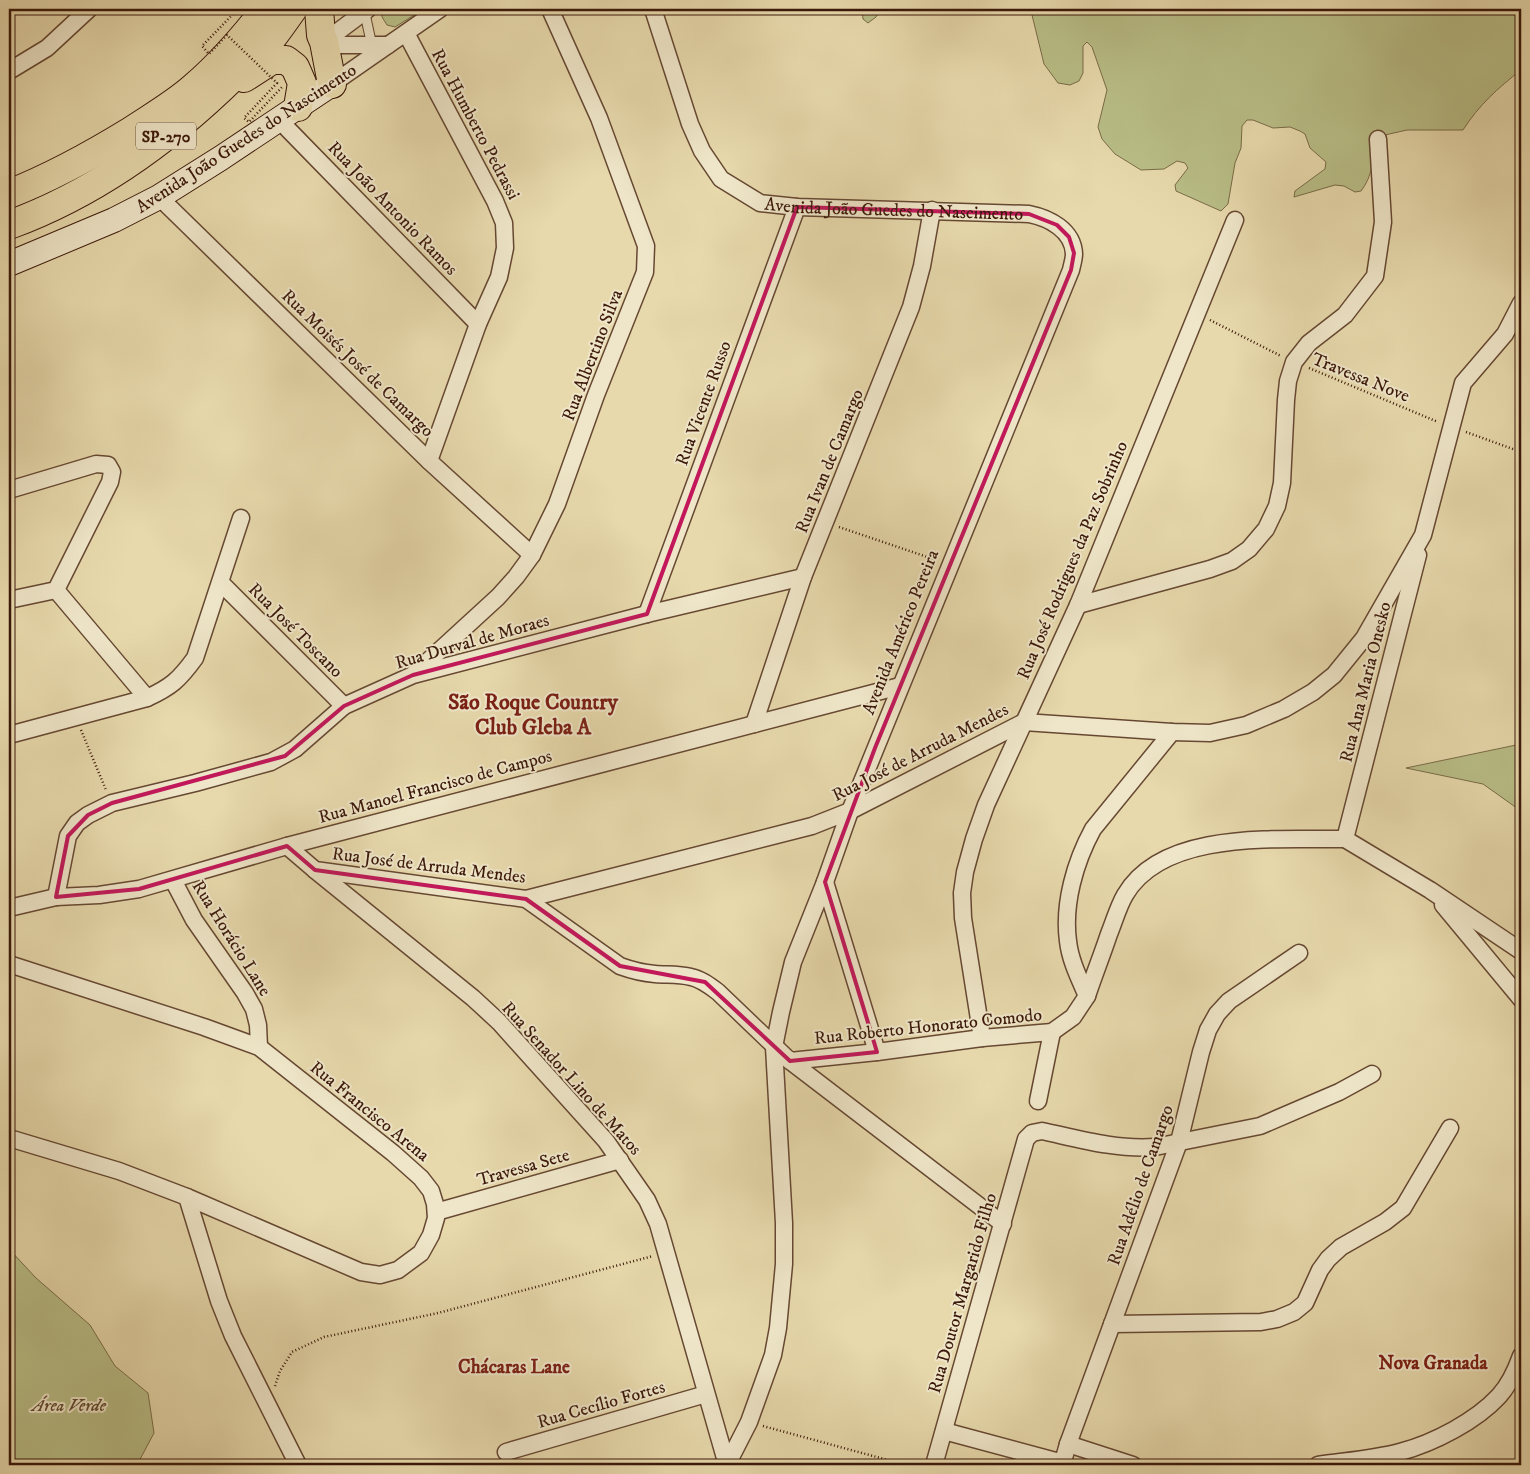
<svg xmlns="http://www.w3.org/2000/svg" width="1530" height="1474" font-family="'IM FELL DW Pica',serif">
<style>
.green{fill:#b9be87;stroke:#7a6b48}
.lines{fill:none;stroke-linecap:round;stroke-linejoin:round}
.lane-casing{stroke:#664832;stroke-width:11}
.street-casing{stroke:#664832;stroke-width:19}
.secondary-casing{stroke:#3b180a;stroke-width:26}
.highway-casing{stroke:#3b180a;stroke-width:30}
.path{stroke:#3b180a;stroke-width:2.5;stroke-dasharray:1 2.5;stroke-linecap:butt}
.lane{stroke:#efe6c9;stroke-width:9}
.street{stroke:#efe6c9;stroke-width:16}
.secondary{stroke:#efe6c9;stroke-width:24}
.highway{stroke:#e7d9ac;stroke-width:28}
.path-bridge{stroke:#3b180a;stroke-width:2.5;stroke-dasharray:1 2.5;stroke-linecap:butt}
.marked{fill:none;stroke:#c2185b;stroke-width:4;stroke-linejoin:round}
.labels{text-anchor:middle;stroke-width:4;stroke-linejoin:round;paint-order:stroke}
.shield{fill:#efe6c9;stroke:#715643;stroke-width:1}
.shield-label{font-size:16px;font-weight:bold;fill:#3b180a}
.street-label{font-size:18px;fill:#3b180a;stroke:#efe6c9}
.park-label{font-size:18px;font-style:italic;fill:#614a30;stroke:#efe6c9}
.neighbourhood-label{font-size:19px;font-weight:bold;fill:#7a1f14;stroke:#efe6c9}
.district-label{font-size:22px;font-weight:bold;fill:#7a1f14;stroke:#efe6c9}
</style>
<rect width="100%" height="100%" fill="#e7d9ac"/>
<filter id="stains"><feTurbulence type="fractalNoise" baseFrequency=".004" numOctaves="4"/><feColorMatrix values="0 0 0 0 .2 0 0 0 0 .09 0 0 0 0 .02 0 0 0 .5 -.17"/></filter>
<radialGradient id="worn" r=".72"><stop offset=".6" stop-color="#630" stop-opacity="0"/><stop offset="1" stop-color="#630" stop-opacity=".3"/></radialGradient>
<g class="green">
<path d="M382,9H424L395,27L387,25L382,17Z"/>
<path d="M862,9H880L876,17L868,23L863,19Z"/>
<path d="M1026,9H1521V70C1498,88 1479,105 1463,130H1407L1376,137C1374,156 1373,176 1361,191L1355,192L1344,186L1335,185L1294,197L1295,191L1325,169L1326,162L1310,148L1305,134L1300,131L1290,127L1273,128L1253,120H1247L1242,126L1241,148L1235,163L1228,204L1221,211L1176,191L1175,185L1188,168L1185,163L1177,161L1164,169L1141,170L1115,154L1102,139L1098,127L1107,90L1092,47L1087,42L1083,46V73L1079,81L1070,85L1058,83L1044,64L1032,15Z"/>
<path d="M1521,744V811L1483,784L1406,768Z"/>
<path d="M9,1249L36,1278L90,1325L115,1366L148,1393L154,1433L137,1465H9Z"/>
</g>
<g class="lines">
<g class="lane-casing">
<path id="lane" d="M364,9L372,46"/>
</g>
<g class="street-casing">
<g id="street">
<path id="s1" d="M653,9L690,124L702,151L721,179L760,203L797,207L1029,214C1049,218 1073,230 1074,254C1074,259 1072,265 1071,270L850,811L825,882L793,962L781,1012L774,1047L784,1223V1264L778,1328L773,1355L749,1422L727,1465"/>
<path d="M406,33L495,201L504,223L505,248L499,277L478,324L429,461"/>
<path d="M324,42L342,45H388"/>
<path d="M324,42L368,9"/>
<path d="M9,71L47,48L89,9"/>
<path d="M332,84L440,9"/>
<path d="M279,120L478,324"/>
<path d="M159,197L429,461L532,555"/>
<path d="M9,490L96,464L108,465L112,472L110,482L56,590L9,600"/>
<path d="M221,583L344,706"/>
<path d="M56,590L147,698"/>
<path d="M1078,605L1210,569L1232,561L1249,549L1266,529L1277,506L1282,483L1286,400L1288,381L1294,362L1309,343L1345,315L1375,276L1383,222L1378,139"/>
<path d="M647,614L797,207"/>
<path d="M414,674L498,597L516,577L532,555L557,504L596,395L645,272L646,246L599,118L550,9"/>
<path d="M754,724L803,577L911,307L922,266L932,210"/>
<path d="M9,735L147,698C171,687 179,680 195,658L241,518"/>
<path d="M1345,839L1418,555"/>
<path d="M1345,839L1430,890L1521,951"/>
<path d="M287,846L315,870L526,899L812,826L850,811L1024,722L1172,732L1210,733L1246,725L1284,709L1313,692L1334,675L1364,638L1423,535L1463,383L1505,334L1521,303"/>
<path d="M315,870L473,998L499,1022L606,1141L647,1200L658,1224L727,1465"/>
<path d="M173,880L194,920L245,993L254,1009L258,1025L259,1047"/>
<path d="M825,882L877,1052"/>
<path d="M56,897L68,836L77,823L88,815L112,803L195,783L271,762L295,749L344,706L413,675L647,614L803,577"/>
<path d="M526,899L620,966C631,970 643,973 655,974C667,975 679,974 691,977C701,979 710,986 718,992L790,1061L877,1052L982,1038L1052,1032L1073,1017L1087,996C1094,975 1102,955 1109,934C1114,922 1118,907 1125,895C1163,829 1280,840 1345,839"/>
<path d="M1443,905L1521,999"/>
<path d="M9,908L56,897L99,895L139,889L287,846L900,686"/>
<path d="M9,964L204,1027L259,1047L393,1153L421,1178L431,1191L435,1204L436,1218L431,1235L421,1253L398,1270L380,1275L361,1272L187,1197"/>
<path d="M1087,996C1079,978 1070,960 1068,941C1063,904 1075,862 1093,829L1172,732"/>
<path d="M982,1038L963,918L962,893L965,872L974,839L986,805L1078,605L1235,220"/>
<path d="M790,1061L1003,1224"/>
<path d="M1038,1101L1052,1032"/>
<path d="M9,1138L119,1171L187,1197L219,1301L233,1336L298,1465"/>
<path d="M436,1212L620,1160"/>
<path d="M1112,1324L1261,1322L1277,1319L1294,1312L1305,1303L1320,1270L1328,1259L1341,1247L1385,1222L1403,1208L1450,1128"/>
<path d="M944,1431L1063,1463"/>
<path d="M1068,1444L1133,1465"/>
<path d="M506,1452L706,1394"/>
<path d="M934,1465L1026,1139L1032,1133L1042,1131C1079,1139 1117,1150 1155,1147L1260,1126L1339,1092L1372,1074"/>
<path d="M1062,1465L1068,1444L1179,1142L1201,1052L1208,1030L1217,1014L1229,1001L1299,953"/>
<path d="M1318,1465C1345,1461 1374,1459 1400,1452C1434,1443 1476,1421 1499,1396C1509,1385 1516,1370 1521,1356"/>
</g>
</g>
<g class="secondary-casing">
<path id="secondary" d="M9,264L114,220L159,197L221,158L332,84"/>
</g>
<g class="highway-casing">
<g id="highway">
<path d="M319,9L321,35L324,42L332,84"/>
<path d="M244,78L272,60H286L295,67L302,83L298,107"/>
<path d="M9,194C52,177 92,155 131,131C152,117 175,104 194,87C221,64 244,37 266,9"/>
<path d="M9,225C94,194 171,138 235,75C246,64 258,54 268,43C277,32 285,20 293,9"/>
</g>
</g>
<g class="path">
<path d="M1210,320L1281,356"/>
<path d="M1309,368L1438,422"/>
<path d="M1466,432L1521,452"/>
<path d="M839,527L936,560"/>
<path d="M81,730L106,790"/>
<path d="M275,1386L280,1371L292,1352L324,1337L438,1313L653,1256"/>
<path d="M763,1426L906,1465"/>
</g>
<use href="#lane" class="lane"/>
<use href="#street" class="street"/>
<use href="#secondary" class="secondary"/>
<use href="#highway" class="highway"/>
<path class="path-bridge" d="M238,9L202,46L209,54L227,35L277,83L244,118L249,122L283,86"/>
</g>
<path class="marked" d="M797,207L1029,214L1057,225L1069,237L1074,253L1071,270L875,748L825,882L877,1052L790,1061L705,982L620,966L526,899L315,870L287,846L139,889L56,897L68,836L88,815L112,803L285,756L344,706L413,675L647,614Z"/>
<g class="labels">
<rect class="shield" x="136" y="122.5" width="60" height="27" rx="4"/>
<g class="shield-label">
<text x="166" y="142">SP-270</text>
</g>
<g class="street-label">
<text transform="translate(476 124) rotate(62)" y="6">Rua Humberto Pedrassi</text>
<text transform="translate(246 138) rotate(-33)" y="6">Avenida João Guedes do Nascimento</text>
<text transform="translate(393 208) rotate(46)" y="6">Rua João Antonio Ramos</text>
<text dy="6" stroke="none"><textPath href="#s1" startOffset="364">Avenida João Guedes do Nascimento</textPath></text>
<text transform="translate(592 355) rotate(-69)" y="6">Rua Albertino Silva</text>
<text transform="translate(358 363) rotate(44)" y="6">Rua Moisés José de Camargo</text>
<text transform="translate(1361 377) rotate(22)" y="6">Travessa Nove</text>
<text transform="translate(703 403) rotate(-70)" y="6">Rua Vicente Russo</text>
<text transform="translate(829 461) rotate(-68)" y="6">Rua Ivan de Camargo</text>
<text transform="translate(1072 560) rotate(-67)" y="6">Rua José Rodrigues da Paz Sobrinho</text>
<text transform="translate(296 630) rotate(45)" y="6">Rua José Toscano</text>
<text transform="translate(900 632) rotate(-68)" y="6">Avenida Américo Pereira</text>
<text transform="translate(472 641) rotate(-16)" y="6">Rua Durval de Moraes</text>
<text transform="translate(1365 682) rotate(-76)" y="6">Rua Ana Maria Onesko</text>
<text transform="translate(920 752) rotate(-27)" y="6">Rua José de Arruda Mendes</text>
<text transform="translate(435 786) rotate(-15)" y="6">Rua Manoel Francisco de Campos</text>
<text transform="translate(429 865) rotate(7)" y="6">Rua José de Arruda Mendes</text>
<text transform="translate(232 938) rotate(58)" y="6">Rua Horácio Lane</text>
<text transform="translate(928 1026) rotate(-6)" y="6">Rua Roberto Honorato Comodo</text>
<text transform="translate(572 1078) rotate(48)" y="6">Rua Senador Lino de Matos</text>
<text transform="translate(370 1111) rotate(39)" y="6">Rua Francisco Arena</text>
<text transform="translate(523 1167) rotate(-16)" y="6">Travessa Sete</text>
<text transform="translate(1140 1185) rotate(-71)" y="6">Rua Adélio de Camargo</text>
<text transform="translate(962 1293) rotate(-74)" y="6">Rua Doutor Margarido Filho</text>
<text transform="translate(601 1404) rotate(-16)" y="6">Rua Cecílio Fortes</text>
</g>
<g class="park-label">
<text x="69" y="1411">Área Verde</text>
</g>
<g class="neighbourhood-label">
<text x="1433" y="1369">Nova Granada</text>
<text x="514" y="1373">Chácaras Lane</text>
</g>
<g class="district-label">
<text x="533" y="709">São Roque Country<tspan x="533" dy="25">Club Gleba A</tspan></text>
</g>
</g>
<rect width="1530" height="1474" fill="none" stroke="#e7d9ac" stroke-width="30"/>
<rect x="10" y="10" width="1510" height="1454" fill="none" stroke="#3b180a" stroke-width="2.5"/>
<rect x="15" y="15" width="1500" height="1444" fill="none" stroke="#3b180a"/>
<rect width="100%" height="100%" filter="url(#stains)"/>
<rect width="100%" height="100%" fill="url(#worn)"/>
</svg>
